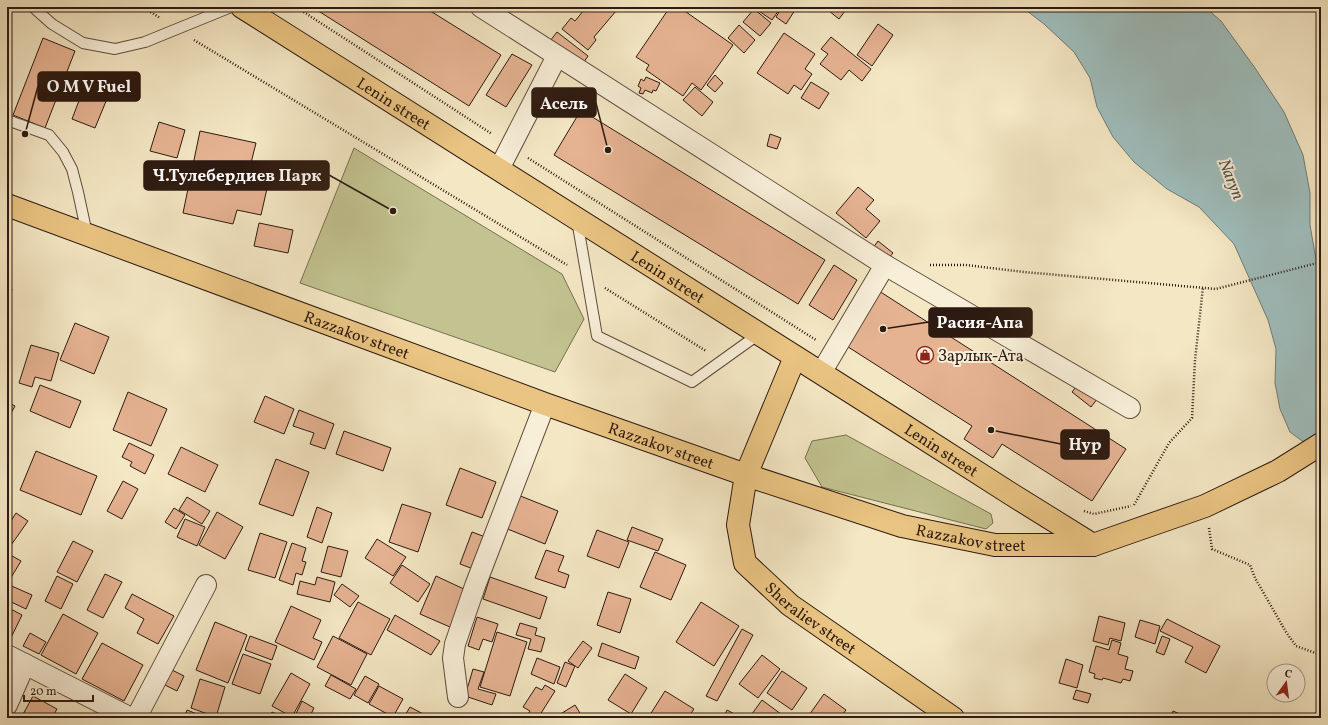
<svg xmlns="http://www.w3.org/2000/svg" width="1328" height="725" font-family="Vollkorn,serif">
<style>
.green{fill:#c2c390;stroke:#786e50}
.water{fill:#9fbebd;stroke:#717c78}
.building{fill:#e6b392;stroke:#2d1a10}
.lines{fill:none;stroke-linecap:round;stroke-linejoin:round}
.service-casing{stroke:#5f4d3d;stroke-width:12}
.minor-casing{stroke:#5f4d3d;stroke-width:22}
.primary-casing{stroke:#2d1a10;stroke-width:24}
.trunk-casing{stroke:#2d1a10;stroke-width:24}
.path{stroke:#2d1a10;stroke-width:2.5;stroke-dasharray:1 2;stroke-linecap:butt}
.service{stroke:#f8efd9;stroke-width:10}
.minor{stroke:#f8efd9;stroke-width:20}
.primary{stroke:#eac482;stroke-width:22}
.trunk{stroke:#eac482;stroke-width:22}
.labels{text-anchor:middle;stroke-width:4;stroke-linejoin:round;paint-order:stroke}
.street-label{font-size:16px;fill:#2d1a10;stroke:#f8efd9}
.poi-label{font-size:16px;fill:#2d1a10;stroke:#f8efd9;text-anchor:start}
.water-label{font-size:17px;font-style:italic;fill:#55534d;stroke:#f8efd9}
.leader{fill:none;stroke:#2d1a10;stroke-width:1.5}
.callout-dot{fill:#2d1a10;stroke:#f8efd9;stroke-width:1.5}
.callout{fill:#2d1a10;stroke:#2d1a10;stroke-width:1.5}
.callout-label{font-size:17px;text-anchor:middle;font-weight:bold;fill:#fff}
</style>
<rect width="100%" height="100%" fill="#f4e7c4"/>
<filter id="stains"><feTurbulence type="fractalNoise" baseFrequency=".005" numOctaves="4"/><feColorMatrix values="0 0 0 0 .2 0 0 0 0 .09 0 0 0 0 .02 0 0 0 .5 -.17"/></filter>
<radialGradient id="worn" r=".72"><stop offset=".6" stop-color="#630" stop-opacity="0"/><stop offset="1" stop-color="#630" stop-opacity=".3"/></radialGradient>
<g class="green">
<path d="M354,148L562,274L584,319L555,372L300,283Z"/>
<path d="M846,435L991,514L993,523L986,529L822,487L805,458L812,441Z"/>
</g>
<path class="water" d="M1022,7H1205L1221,21L1255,68L1284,112L1303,155L1310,193V225L1321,288V455L1290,432L1280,409L1275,383L1276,349L1268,320L1234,244L1199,207L1167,189L1134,162L1113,137L1097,107L1090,78L1074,52L1044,24Z"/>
<g class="building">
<path d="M312,7H424L501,55L469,106Z"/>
<path d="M580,7H604L607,9L609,7H611L616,11L594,37L596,40L588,50L562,29L571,18L575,21L584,10Z"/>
<path d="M670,7H679L733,45L701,90L692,83L683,96L646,70L649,65L636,57Z"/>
<path d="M753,7H781L772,20Z"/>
<path d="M782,7H797L786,24L776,17Z"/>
<path d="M832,7H848L839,19L829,11Z"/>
<path d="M754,9L771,23L760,36L743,22Z"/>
<path d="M878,24L893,35L872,66L857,55Z"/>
<path d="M739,25L755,40L744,53L728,38Z"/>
<path d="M557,32L588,56L582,65L550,41Z"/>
<path d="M784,33L815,54L805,69L812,74L801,90L794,85L788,94L757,73Z"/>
<path d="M831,37L871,69L862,81L849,70L841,80L820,64L828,54L821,49Z"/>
<path d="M43,38L75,51L45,128L13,115Z"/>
<path d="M512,54L532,65L506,107L486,95Z"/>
<path d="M715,75L723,83L715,92L707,85Z"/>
<path d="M646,77L660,83L656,91L653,90L652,93L645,90L643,94L639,93L641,88L638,86L641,79L644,81Z"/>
<path d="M811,82L829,93L819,109L801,98Z"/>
<path d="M85,85L109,94L95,128L72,119Z"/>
<path d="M695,87L713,102L702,116L683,100Z"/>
<path d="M581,110L825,260L798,304L554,155Z"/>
<path d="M159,122L185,130L177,158L150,151Z"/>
<path d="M200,131L256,143L250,167L271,171L261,215L237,210L233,224L183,213Z"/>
<path d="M770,134L781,138L777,149L767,146Z"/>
<path d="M858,187L874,200L866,209L880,221L866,238L836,213Z"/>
<path d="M259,223L293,230L288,253L254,246Z"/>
<path d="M878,241L893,253L887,260L872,249Z"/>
<path d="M834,265L857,280L833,320L809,305Z"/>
<path d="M7,288L12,289L7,307Z"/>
<path d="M879,291L1126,449L1092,501L1002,444L993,458L964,439L972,426L845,345Z"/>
<path d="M75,323L109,337L94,374L60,360Z"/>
<path d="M31,345L59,353L51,381L35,377L32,387L19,383Z"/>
<path d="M1079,383L1098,398L1091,407L1072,392Z"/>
<path d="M40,385L81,401L70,428L30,411Z"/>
<path d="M128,392L167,409L151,446L113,430Z"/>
<path d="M265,396L294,409L284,434L254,422Z"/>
<path d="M7,402L15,406L9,417L7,416Z"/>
<path d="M299,410L334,424L325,449L310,444L314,433L293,426Z"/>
<path d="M344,431L391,448L383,471L336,454Z"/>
<path d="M129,443L154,455L145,474L130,466L132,462L122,457Z"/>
<path d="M181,447L218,465L205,492L168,474Z"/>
<path d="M36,451L97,476L81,515L20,490Z"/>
<path d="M276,459L309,472L293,516L259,504Z"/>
<path d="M460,468L496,482L482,518L446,505Z"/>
<path d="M123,481L138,489L122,519L107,511Z"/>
<path d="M518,495L558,511L545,544L505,528Z"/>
<path d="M187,497L210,511L202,524L179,510Z"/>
<path d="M402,504L431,513L418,552L389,542Z"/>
<path d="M317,507L332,513L322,543L307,537Z"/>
<path d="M174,508L185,515L176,529L165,522Z"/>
<path d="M217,512L243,527L225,559L199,545Z"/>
<path d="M16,513L28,521L9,548L7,547V527Z"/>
<path d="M185,519L205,527L197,546L177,537Z"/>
<path d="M632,527L663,539L658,551L627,540Z"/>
<path d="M597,530L629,542L619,568L587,556Z"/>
<path d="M472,532L488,538L476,570L460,564Z"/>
<path d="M260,533L287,542L275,578L248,570Z"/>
<path d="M377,539L406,557L393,576L365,558Z"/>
<path d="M73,541L93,551L77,582L57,572Z"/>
<path d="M292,543L306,548L302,561L306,562L302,575L296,573L293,585L279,580Z"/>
<path d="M328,546L348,551L341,577L321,572Z"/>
<path d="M546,550L564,556L558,571L569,575L565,588L535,578Z"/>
<path d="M655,552L686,565L671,600L640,587Z"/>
<path d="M7,553L21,561L9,581L7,580Z"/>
<path d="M402,565L430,584L418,602L390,583Z"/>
<path d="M105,574L122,582L103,618L87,610Z"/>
<path d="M57,576L73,584L61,609L45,601Z"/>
<path d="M436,576L466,590L450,627L420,614Z"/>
<path d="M317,577L335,582L330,602L297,594L300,581L315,585Z"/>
<path d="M490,577L547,597L540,619L483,599Z"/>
<path d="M7,584L32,595L26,609L7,600Z"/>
<path d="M342,584L359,596L350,607L334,595Z"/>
<path d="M608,592L631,599L620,633L597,625Z"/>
<path d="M132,594L174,616L158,644L137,633L144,619L125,608Z"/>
<path d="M358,602L390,619L371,655L339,638Z"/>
<path d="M701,602L739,626L714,666L676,642Z"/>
<path d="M291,606L321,620L313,638L322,642L314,660L275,642Z"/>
<path d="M7,607L22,615L8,644L7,643Z"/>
<path d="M63,614L98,633L76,674L41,655Z"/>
<path d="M395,615L440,641L431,655L387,630Z"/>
<path d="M1099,616L1125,623L1121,641L1110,638L1108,645L1093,641Z"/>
<path d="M477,617L498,624L492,642L483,639L479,650L468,646Z"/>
<path d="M1167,619L1220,646L1206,673L1185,662L1193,647L1160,631Z"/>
<path d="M1140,620L1160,626L1155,644L1135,637Z"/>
<path d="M215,622L247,635L228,683L196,670Z"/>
<path d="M520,623L537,628L535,635L545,638L541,652L528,649L531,639L516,635Z"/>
<path d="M742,629L753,635L717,701L706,696Z"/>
<path d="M497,632L527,642L510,696L480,687Z"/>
<path d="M30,633L46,642L39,654L23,646Z"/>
<path d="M250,636L277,646L272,660L245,650Z"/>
<path d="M333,636L367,654L351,685L317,667Z"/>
<path d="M1162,636L1170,639L1164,655L1156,652Z"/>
<path d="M1112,640L1121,643L1118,654L1128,657L1125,669L1133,671L1130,681L1123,679L1121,683L1103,678L1102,680L1094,678L1095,674L1089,672L1096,646L1109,650Z"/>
<path d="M583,641L592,648L578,668L568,661Z"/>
<path d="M102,643L143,665L124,701L82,679Z"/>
<path d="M602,643L639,657L635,669L598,656Z"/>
<path d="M243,654L271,664L260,694L232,684Z"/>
<path d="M762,655L780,669L758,698L739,684Z"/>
<path d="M537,658L560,667L554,684L531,674Z"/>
<path d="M1066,659L1083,665L1077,688L1059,683Z"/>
<path d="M565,662L575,666L566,687L557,683Z"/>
<path d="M166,667L184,676L177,691L159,682Z"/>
<path d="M473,669L484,672L478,689L496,694L492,705L465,696Z"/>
<path d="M782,671L807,688L792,710L767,693Z"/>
<path d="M291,673L310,684L292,717L272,706Z"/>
<path d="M625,674L647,688L631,714L608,700Z"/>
<path d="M331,675L356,689L350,699L325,686Z"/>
<path d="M365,676L379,684L368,703L354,695Z"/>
<path d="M200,679L225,687L216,717L191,708Z"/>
<path d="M545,685L555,691L538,718H526L530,711L523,707L536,687L542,690Z"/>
<path d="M379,686L403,699L393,717L369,704Z"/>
<path d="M1076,690L1091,694L1088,703L1073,699Z"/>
<path d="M665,691L694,709L688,718H648Z"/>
<path d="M824,694L846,710L840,718H807Z"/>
<path d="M33,696L57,709L52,718H21Z"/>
<path d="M762,700L785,717L784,718H749Z"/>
<path d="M302,701L314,708L309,718H294Z"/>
<path d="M575,705L583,718H554Z"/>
<path d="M410,707L431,718H406L404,717Z"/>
<path d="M187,710L207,718H184Z"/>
<path d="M727,710L742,718H723Z"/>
<path d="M1173,711L1189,718H1170Z"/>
<path d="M272,712L285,718H270Z"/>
</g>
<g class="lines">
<g class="service-casing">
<g id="service">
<path d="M33,7L52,24L83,43L115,49L145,42L231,7"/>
<path d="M7,120L49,135L63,152L72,169L78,192L87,234"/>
<path d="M577,220L597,336L692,382L759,334"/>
</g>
</g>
<g class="minor-casing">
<g id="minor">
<path d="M481,7L885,265L1130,408"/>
<path d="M499,169L557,56"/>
<path d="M821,373L885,265"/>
<path d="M7,655L131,718"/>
<path d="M458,697L453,658L455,644L475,586L545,404"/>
<path d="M7,705L25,664"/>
<path d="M136,718L206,585"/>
</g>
</g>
<g class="primary-casing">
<g id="primary">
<path id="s1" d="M242,7L900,423L1011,494L1093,545"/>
<path id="s2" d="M795,357L746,475L738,525L745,563L790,605L953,718"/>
</g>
</g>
<g class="trunk-casing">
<g id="trunk">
<path id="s3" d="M7,205L545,404L746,475L902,526L995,545H1093L1205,506L1278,471L1321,444"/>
</g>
</g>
<g class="path">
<path d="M143,7L160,18"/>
<path d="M296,7L492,134"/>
<path d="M194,40L567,265"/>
<path d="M528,158L816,340"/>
<path d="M930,265H966L1024,272L1216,289L1321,262"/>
<path d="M605,288L706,351"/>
<path d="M1134,505L1169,443L1192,418L1195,360L1203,287"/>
<path d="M1084,511L1094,514L1131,506"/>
<path d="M1209,528L1212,549L1250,565L1255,578L1286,632L1296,646L1321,655"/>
</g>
<use href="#service" class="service"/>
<use href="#minor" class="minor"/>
<use href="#primary" class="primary"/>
<use href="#trunk" class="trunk"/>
</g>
<defs>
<g id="shop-ring" transform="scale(0.9)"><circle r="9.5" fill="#f8efd9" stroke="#8f2418" stroke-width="1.5"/><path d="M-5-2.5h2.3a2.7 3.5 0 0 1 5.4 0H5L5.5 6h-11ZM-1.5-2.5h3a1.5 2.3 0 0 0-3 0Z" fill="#8f2418"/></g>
</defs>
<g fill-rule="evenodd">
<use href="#shop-ring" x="925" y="355"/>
</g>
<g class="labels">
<g class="street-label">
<text dy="6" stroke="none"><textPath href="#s1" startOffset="180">Lenin street</textPath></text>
<text dy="6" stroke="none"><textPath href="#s1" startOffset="504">Lenin street</textPath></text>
<text dy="6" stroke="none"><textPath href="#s3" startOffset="373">Razzakov street</textPath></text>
<text dy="6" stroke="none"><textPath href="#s3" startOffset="697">Razzakov street</textPath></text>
<text dy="6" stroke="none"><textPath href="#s1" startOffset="828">Lenin street</textPath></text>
<text dy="6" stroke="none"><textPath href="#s3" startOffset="1021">Razzakov street</textPath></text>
<text dy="6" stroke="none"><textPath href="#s2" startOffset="303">Sheraliev street</textPath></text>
</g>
<g class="poi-label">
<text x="938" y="361">Зарлык-Ата</text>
</g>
<g class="water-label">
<text transform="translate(1232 179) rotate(68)" y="6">Naryn</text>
</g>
</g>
<path class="leader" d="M25 134L38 86M608 150L596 103M393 211L329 175M883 329L929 322M991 430L1061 444"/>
<g class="callout-dot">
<circle cx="25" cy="134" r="4"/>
<circle cx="608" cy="150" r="4"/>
<circle cx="393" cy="211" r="4"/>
<circle cx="883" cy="329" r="4"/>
<circle cx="991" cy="430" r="4"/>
</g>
<g class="callout">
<rect x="38" y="72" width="102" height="29" rx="4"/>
<rect x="532" y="88" width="64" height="29" rx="4"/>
<rect x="144" y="161" width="185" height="29" rx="4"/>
<rect x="929" y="308" width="103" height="29" rx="4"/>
<rect x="1061" y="430" width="48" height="29" rx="4"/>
</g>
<g class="callout-label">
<text x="89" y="92">O M V Fuel</text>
<text x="564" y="109">Асель</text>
<text x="237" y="181">Ч.Тулебердиев Парк</text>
<text x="980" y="328">Расия-Апа</text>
<text x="1085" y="450">Нур</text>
</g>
<rect width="1328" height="725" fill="none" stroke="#f4e7c4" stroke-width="24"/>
<rect x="8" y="8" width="1312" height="709" fill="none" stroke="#2d1a10" stroke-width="2"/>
<rect x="12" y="12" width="1304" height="701" fill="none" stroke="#2d1a10"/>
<g transform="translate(1286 683) rotate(14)"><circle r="19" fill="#f8efd9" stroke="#a79a89"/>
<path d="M0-3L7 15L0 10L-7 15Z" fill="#8f2418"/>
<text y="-6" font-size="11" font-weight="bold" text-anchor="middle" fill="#2d1a10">С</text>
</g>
<path d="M24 695v6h69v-6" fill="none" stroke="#2d1a10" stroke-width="2"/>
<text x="30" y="695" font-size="12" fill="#2d1a10" stroke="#f8efd9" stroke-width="3" paint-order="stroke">20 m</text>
<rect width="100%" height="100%" filter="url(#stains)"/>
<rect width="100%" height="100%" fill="url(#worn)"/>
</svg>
